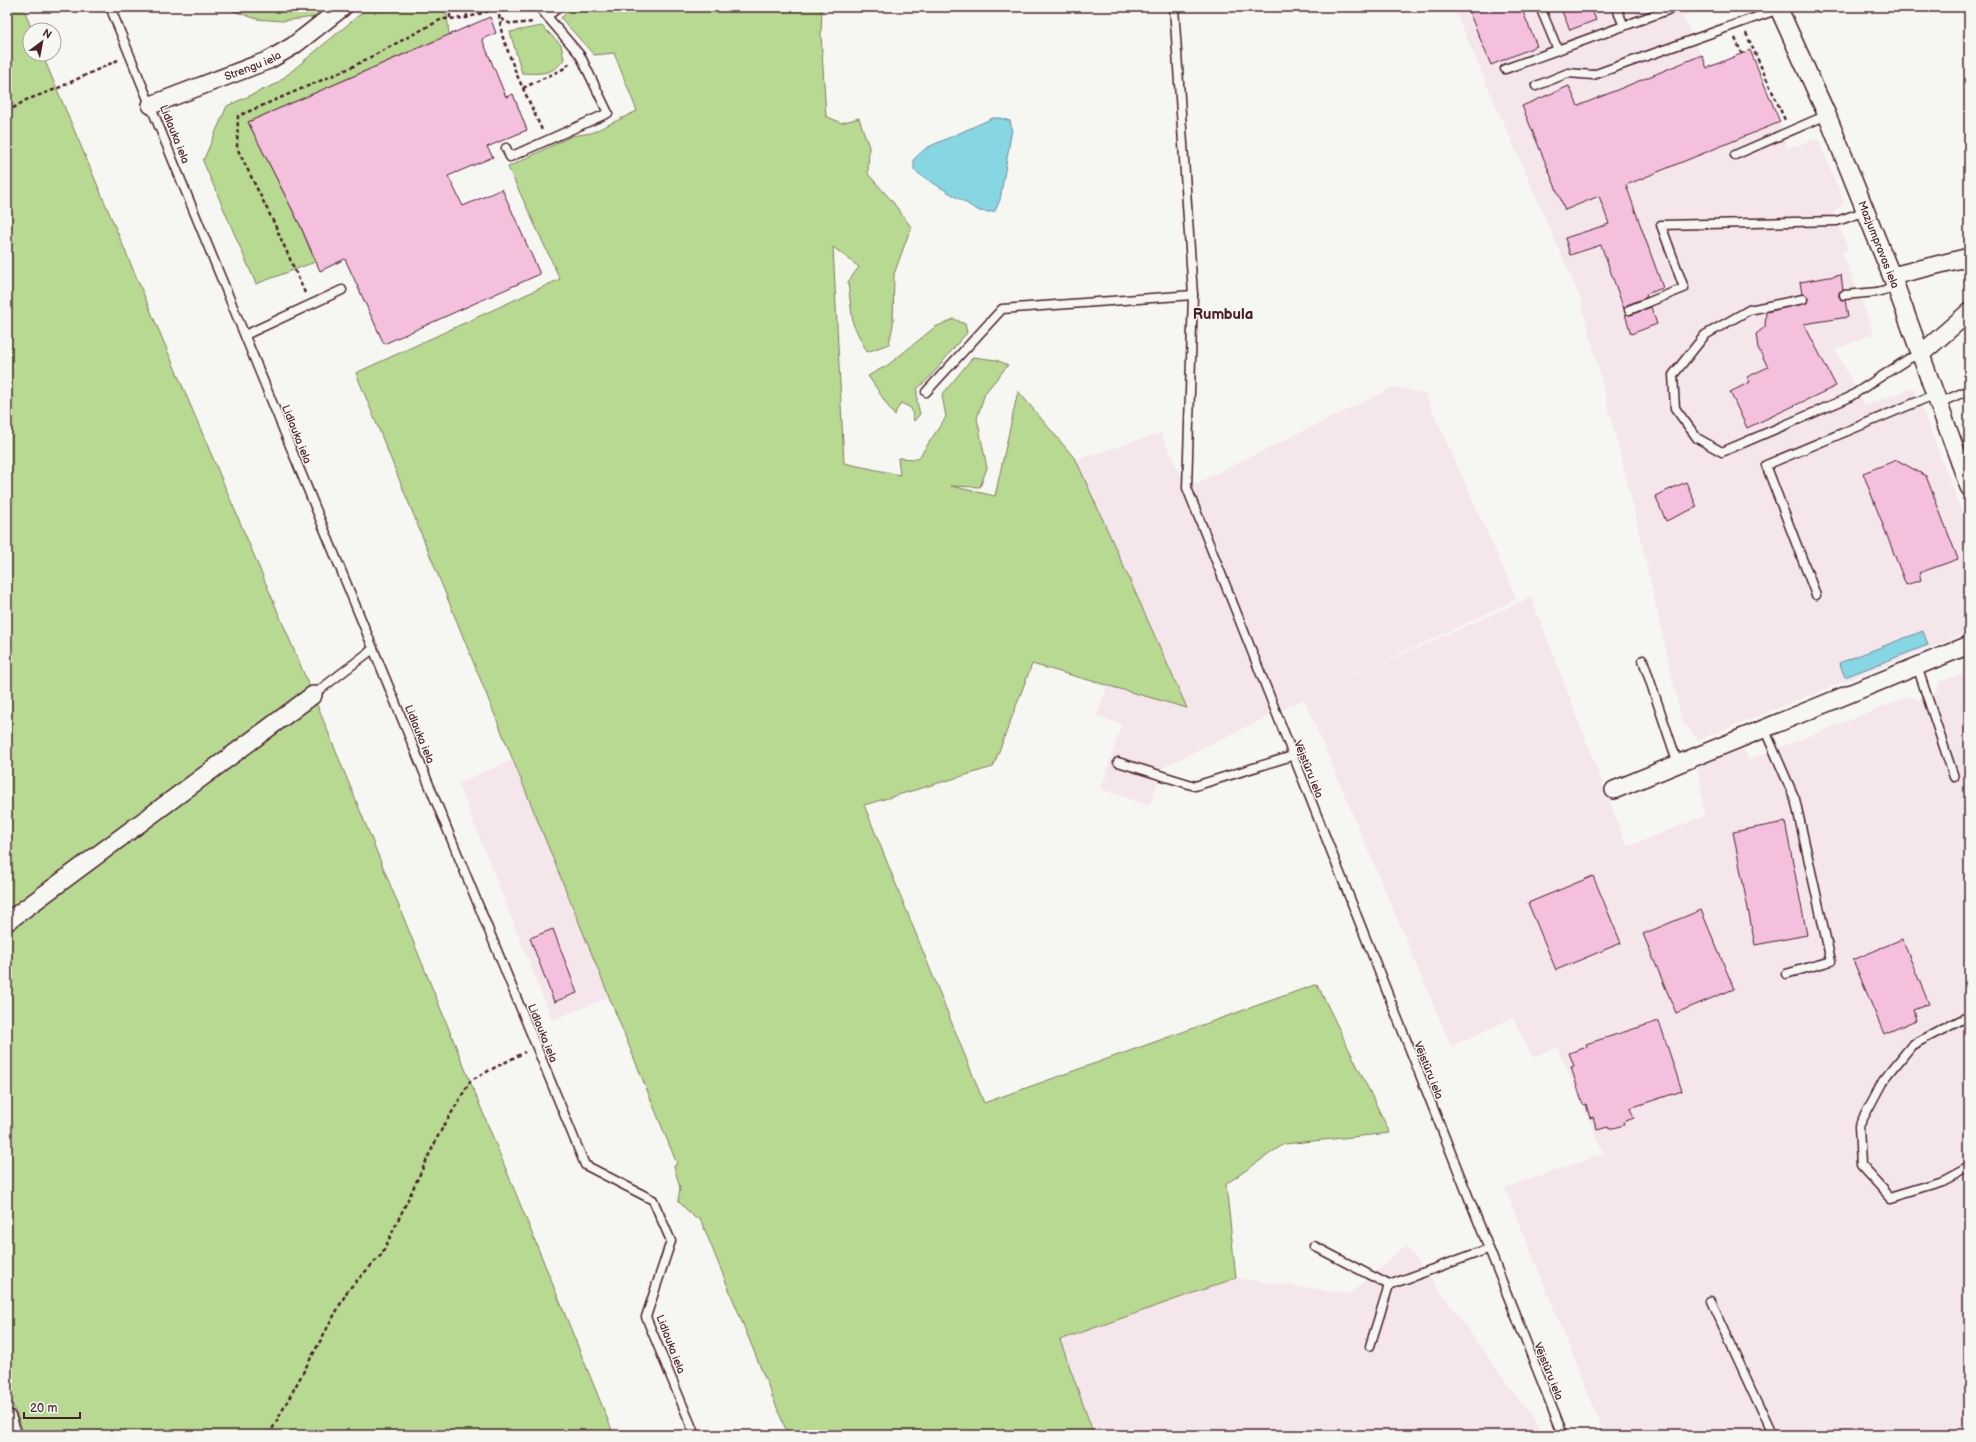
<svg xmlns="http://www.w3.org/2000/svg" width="1976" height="1442" font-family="'Balsamiq Sans',sans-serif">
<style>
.built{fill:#f5e6ec}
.green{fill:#b8d992;stroke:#817c5e}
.water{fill:#87d6e4;stroke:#6f8d9a}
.building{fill:#f4c0de;stroke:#4a1f2b}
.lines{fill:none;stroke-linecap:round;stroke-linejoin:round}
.service-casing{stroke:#4a1f2b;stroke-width:11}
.minor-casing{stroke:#4a1f2b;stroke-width:20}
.path{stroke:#4a1f2b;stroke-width:2.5;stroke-dasharray:4 3;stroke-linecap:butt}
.service{stroke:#f6f6f2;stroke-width:8}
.minor{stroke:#f6f6f2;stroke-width:17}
.labels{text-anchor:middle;stroke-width:3;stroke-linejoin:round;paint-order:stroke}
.street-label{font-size:11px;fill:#4a1f2b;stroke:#f6f6f2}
.district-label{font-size:15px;font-weight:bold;fill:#4a1f2b;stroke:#f6f6f2}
</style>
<rect width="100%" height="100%" fill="#f6f6f2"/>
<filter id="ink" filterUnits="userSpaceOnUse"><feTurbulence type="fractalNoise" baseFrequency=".025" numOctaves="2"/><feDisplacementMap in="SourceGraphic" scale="8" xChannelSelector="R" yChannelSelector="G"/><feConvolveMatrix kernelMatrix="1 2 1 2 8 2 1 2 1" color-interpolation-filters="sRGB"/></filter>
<g filter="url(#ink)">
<g class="built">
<path d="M1453,7H1705L1683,17L1707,68L1750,50L1780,122L1787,148L1818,139L1844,203L1833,213L1848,249L1842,252L1874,333L1835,350L1865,405L1914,388L1969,530V632L1698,740L1682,721L1632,501L1581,300Z"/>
<path d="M1394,387L1425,394L1517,599L1341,682L1531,597L1627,847L1704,816L1698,766L1744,749L1748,760L1911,696L1919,700L1934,694L1941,681L1969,672V1435H1605L1505,1188L1604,1154L1557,1047L1532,1057L1513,1018L1451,1046L1304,699L1163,767L1149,806L1101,789L1122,724L1097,716L1112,672L1162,651L1076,460L1161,433L1187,488Z"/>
<path d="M513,760L610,997L552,1020L458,783Z"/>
<path d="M1406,1245L1537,1424L1541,1435H1094L1060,1340L1236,1278L1350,1294Z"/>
</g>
<g class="green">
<path d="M7,7H23L32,30H30V54H42L313,695L614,1435H25L7,1392Z"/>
<path d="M222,7H327L315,17L282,21L257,19Z"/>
<path d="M369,7H446L449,34L454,42L438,48L434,41L248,122L300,225L315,262L256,284L203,161L227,106L276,84Z"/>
<path d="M572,7H822L821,35L826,116L841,123L859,118L869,147L868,174L892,201L911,227L894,274L893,325L889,344L867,352L853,324L848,282L859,267L833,247L844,463L900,475L898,458L918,459L946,417L942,395L973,357L996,360L1008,365L985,393L977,418L987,468L980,487L951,486L995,496L1018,391L1076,460L1187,708L1032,664L993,767L864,805L984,1103L1317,984L1390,1133L1284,1144L1226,1184L1236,1278L1060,1340L1094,1435H788L700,1218H695L678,1201L680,1188L674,1166L677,1164L356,373L560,279L508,167L572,136L591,133L637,111L614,53L594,55L561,18Z"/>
<path d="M542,26L561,45L564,59C554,75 539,74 522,73L510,32Z"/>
<path d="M954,319L965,324L967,333C949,351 937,373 917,389V402L920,414L914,421L911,408L901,403L896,411L895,416C885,403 878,389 868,376L888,365L935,327Z"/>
</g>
<g class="water">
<path d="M993,118H1001L1010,121L1012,129L1000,200L995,211L989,212L979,211L922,176L914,170V159L926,148Z"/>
<path d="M1923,631L1928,645L1845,677L1839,663Z"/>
</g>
<g class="building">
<path d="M1482,7H1521L1537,46L1491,65L1469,12Z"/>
<path d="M1560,7H1591L1596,20L1570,30Z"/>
<path d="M490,17L496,33L482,39L506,97L513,94L527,130L487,147L493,157L448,176L463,206L502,189L540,274L384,344L345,259L320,271L300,225L248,122Z"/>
<path d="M1750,50L1780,122L1626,185L1663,288L1646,294L1647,297L1627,305L1624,309L1601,245L1570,255L1565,238L1609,224L1599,196L1565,210L1522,106L1569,86L1578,106L1702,55L1707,68Z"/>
<path d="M1841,275L1843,290L1839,292V296L1841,300H1845L1848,317L1804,324L1836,386L1747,428L1730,392L1750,382L1747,377L1768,367L1758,348L1756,334L1765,327L1766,312L1807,303L1808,298L1802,294L1800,282Z"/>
<path d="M1651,307L1657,324L1631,334L1625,314L1631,315Z"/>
<path d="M1897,460L1926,476L1958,559L1919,573L1921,580L1906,585L1863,473Z"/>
<path d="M1686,482L1697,507L1666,521L1655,496Z"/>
<path d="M1785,822L1807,935L1755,945L1733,832Z"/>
<path d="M1593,876L1621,943L1556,970L1528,903Z"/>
<path d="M1701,910L1734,989L1676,1013L1643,934Z"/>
<path d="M553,929L577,993L554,1002L530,938Z"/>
<path d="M1902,939L1929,1004L1913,1010L1916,1020L1884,1034L1853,960Z"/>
<path d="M1659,1021L1682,1091L1630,1108L1634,1118L1623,1122L1624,1125L1609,1129L1608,1127L1597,1130L1593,1117L1590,1118L1586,1104L1583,1105L1571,1067L1574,1066L1569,1053L1587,1047L1586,1044Z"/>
</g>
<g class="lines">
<g class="service-casing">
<g id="service">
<path d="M110,7L585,1165L653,1200L671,1241L646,1317L695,1435"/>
<path d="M1174,7L1193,295L1187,488L1563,1435"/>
<path d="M1540,7L1558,50"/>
<path d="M1616,7L1624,26"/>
<path d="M547,16L560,7"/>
<path d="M1505,69L1676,7"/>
<path d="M1536,86L1568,73L1593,75L1779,9"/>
<path d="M506,148L510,157L608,113L580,55L539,7"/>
<path d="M1735,155L1827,115"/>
<path d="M1844,295L1877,292L1896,287"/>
<path d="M1803,299L1749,310L1705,335L1673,375L1675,408L1697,438L1722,452L1848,398L1908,359L1921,354"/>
<path d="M1629,310L1684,288L1661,225L1837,221L1866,211"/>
<path d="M245,335L342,290"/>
<path d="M926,392L1002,309L1193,295"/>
<path d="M1939,403L1969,390"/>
<path d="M1816,595L1766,465L1936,394"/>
<path d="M1643,660L1678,764"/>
<path d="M1917,666L1954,777"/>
<path d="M313,695L373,649"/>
<path d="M1764,728L1795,799L1831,961L1786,974"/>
<path d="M1118,762L1195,786L1292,756"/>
<path d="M1969,1016L1912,1045L1883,1081L1859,1126L1861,1165L1890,1197L1943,1181L1969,1167"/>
<path d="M1314,1246L1389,1285L1488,1249"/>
<path d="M1711,1301L1773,1435"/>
<path d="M1370,1346L1389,1285"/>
</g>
</g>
<g class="minor-casing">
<g id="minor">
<path id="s1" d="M1778,7L1827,115L1896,287L1969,487"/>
<path id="s2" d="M151,105L269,60L293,46L343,7"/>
<path d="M1892,276L1969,257"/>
<path d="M1921,354L1969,312"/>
<path d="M1614,790L1969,645"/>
<path d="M7,922L313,695"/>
<path d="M7,1418L13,1435"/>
</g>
</g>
<g class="path">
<path d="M450,7V18"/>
<path d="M466,18L470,7"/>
<path d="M501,19L511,24L534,22"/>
<path d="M1746,33L1785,120"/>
<path d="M1735,38L1742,54"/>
<path d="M523,88L563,69L570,63"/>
<path d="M7,112L26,100L56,89L118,60"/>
<path d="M305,293L274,223L237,148L238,116L350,68L442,19L466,18L498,8L502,35L516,73L542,130"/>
<path d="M269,1435L348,1290L382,1254L439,1134L471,1080L525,1052"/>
</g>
<use href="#service" class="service"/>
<use href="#minor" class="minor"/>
</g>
</g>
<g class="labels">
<g class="street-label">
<text dy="4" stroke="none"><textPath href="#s2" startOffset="109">Strengu iela</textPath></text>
<text transform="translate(175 134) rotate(68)" y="4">Lidlauka iela</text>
<text dy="4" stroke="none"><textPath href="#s1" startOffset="258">Mazjumpravas iela</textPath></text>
<text transform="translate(297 434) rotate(68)" y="4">Lidlauka iela</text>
<text transform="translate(420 734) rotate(68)" y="4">Lidlauka iela</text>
<text transform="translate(1309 769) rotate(68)" y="4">Vējstūru iela</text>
<text transform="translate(543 1033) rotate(68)" y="4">Lidlauka iela</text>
<text transform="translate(1429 1070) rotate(68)" y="4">Vējstūru iela</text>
<text transform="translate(671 1344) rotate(69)" y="4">Lidlauka iela</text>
<text transform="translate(1549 1371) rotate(68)" y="4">Vējstūru iela</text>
</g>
<g class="district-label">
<text x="1223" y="319">Rumbula</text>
</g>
</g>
<rect width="1976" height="1442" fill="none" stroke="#f6f6f2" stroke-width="24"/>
<rect x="12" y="12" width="1952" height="1418" fill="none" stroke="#4a1f2b" stroke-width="1.5" filter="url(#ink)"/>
<g transform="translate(42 42) rotate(32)"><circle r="19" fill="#f6f6f2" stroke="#b1a0a2"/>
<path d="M0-3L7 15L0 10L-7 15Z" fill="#4a1f2b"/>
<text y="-6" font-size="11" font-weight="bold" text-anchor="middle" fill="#4a1f2b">N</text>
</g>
<path d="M24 1412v6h56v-6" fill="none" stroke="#4a1f2b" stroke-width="2"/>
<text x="30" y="1412" font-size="12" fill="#4a1f2b" stroke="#f6f6f2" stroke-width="3" paint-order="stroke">20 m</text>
</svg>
